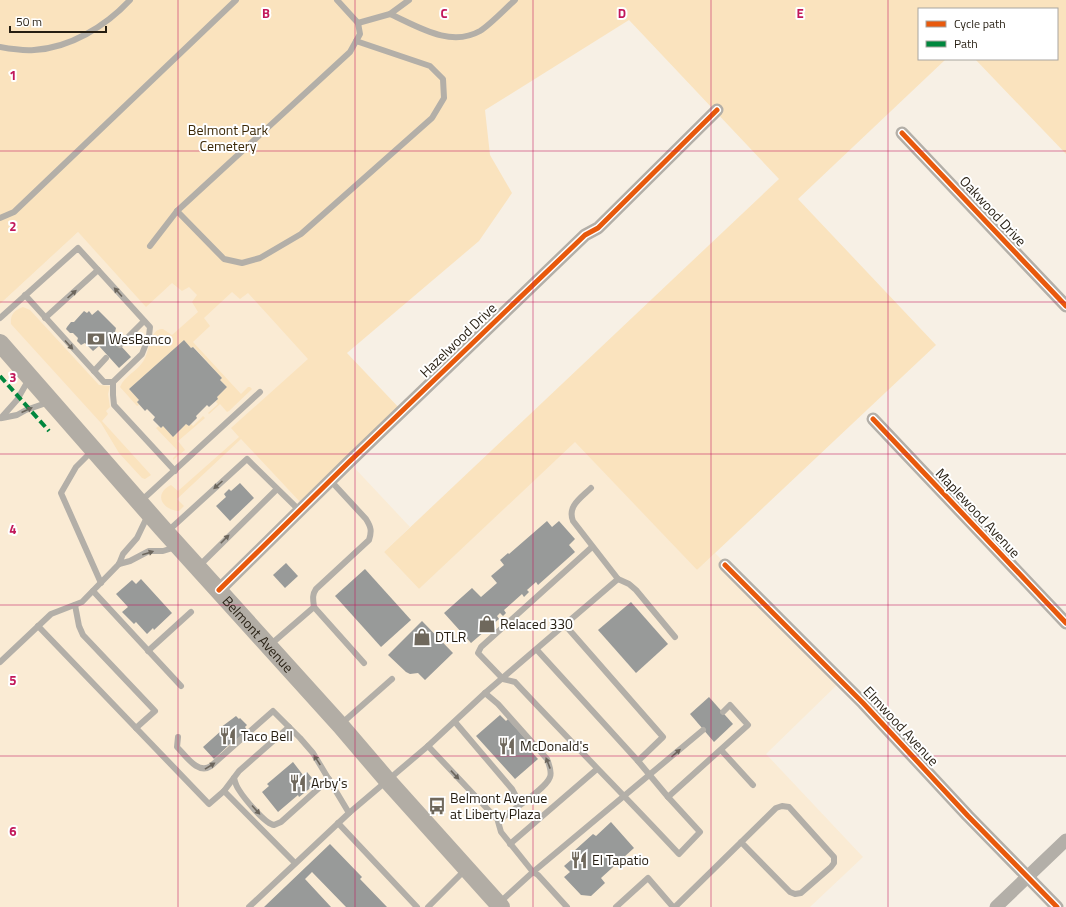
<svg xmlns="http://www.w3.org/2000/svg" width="1066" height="907" font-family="'Titillium Web',sans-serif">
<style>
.built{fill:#faebd4}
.green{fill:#fae3be}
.building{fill:#989a99}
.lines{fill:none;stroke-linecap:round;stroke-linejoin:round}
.service{stroke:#b3afa8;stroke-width:6}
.minor{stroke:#b3afa8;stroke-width:13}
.secondary{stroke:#b2ada5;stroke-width:18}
.quiet{stroke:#00873e;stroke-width:4;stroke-dasharray:8 4;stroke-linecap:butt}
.cycleway-casing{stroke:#fff;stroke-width:8}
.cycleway{stroke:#e8590c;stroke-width:5}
.oneway{fill:#6c665d}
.grid{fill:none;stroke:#c2185b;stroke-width:1;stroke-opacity:0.55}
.labels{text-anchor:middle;stroke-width:4;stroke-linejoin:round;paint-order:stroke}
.park-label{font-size:14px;fill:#3c2907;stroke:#fff}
.street-label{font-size:14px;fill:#261e12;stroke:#fff}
.poi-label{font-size:14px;fill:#261e12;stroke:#fff;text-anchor:start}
.grid-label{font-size:13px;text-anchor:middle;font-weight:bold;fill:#c2185b;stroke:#fff;stroke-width:4;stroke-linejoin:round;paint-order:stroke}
</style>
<rect width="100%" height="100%" fill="#f7f0e5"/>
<path class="built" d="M78,232L144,303L182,268L242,277L332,336L349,462L410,527L384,552L419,589L575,441L697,570L715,553L841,681L766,754L863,857L810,907H0V304Z"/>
<g class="green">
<path d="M0,0H1066V154L975,59H1057V9H919V59H946L798,199L936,345L697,570L575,442L419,589L384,552L779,179L629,20L485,110L490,155L512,193L479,241L347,353L402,411L301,503L241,439L177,499L184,506L179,511C162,510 153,494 171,485L178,491L239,437L231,428L308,359L248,293L240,299L232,292L204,318L210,326L193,342L241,394L248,387H250L252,389L229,411L227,412L220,404L209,414L208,413L218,404L216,402L218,399L217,397L227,387L220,380L222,378L194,347L191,348L184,340L129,389L139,400L137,402L139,405L137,406L120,387L122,383C128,374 141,368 145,358C150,349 150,328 163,329L172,335L198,312L192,302L197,295L189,287L182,291L172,283L146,307L78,232L0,304Z"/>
<path d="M23,307L30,310L99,385L110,386L108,394L110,407L106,411L108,414L102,421L151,475L145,479L142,478L119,453L101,423L11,324C10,315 14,310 23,307Z"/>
<path d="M203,416L205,418L178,441L185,450L173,460V458L179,452L156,428L159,426L161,428L163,426L173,437L186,424L189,426L191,424L193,426Z"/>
</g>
<g class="building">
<path d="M98,310L116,328L115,332L111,335L131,357L119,368L99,346L93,351L85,343L81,345L77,341L78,338L73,333H70L66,329L67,327L71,322H74L84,311L87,313L89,311L92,315Z"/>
<path d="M184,340L191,348L193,347L222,378L220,380L227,387L217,397L218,399L209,407L207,405L196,416L197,418L189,426L186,424L173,437L163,426L161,428L153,420L155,417L147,409L145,411L137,402L139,400L129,389Z"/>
<path d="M240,483L254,498L230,521L216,506L226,497L224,494L229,489L231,491Z"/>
<path d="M547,521L552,527L559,521L575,539L569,545L575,552L538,585L536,582L527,590L529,592L524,597L522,594L504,610L506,613L503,616L500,613L497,616L499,619L471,643L444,613L472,588L481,597L497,583L491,576L504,565L500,560L508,553L509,554Z"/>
<path d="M286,563L298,576L285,588L273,575Z"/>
<path d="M365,569L411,620L381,647L335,596Z"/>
<path d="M141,579L172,613L154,630L153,628L147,634L136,622L134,624L122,612L128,607L116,594L132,580L136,584Z"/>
<path d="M631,602L668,644L636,673L598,630Z"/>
<path d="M422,621L453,653L425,680L418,673L410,674L406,672L388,655Z"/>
<path d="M709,697L733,724L714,742L690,714Z"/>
<path d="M500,715L506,721L508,719L531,745L528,748L538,759L515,779L476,736Z"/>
<path d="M236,716L239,719L240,718L247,725L245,727L247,730L234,742L235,743L232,746L230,744L214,759L203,747L222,730L220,728Z"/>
<path d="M293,762L303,775L307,772L312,778L309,781L313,786L299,797L298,795L278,812L262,792L269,786L267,784Z"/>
<path d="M611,822L634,848L601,878L605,883L591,896L581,895L564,877L570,872L564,866L578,854L574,851L593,834L596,836Z"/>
<path d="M330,844L362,877L360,879L387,907H346L312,872L305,879L331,907H264Z"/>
</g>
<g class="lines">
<g class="service">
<path d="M390,14C417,26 450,48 480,31C490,25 506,8 515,0"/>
<path d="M358,23L390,14L409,0"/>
<path d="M0,47C11,49 22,51 34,50C70,48 106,26 130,0"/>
<path d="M177,211L224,259L242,263L260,258L301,234L432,118L444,98L443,79L430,66L356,41"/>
<path d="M0,218L14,212L236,0"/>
<path d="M150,246L177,211L350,52L360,34L358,23L337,0"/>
<path d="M25,295L104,382H113"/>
<path d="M0,318L78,248L150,327L149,336L142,354L113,382V395L114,405L175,471"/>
<path d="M45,318L98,270"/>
<path d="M120,345L144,321"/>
<path d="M94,371L106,358"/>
<path d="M1,418L17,400L29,379"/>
<path d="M2,418L17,415L26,410L49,402"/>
<path d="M92,451L76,467L61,493L101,583"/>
<path d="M591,488C581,498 567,506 573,521L618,579L629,584L636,590L675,637"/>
<path d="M141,501L260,392"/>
<path d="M168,531L247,459L300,511"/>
<path d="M592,547L481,647L478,653L503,679L515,682C569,740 625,796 679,854L700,832L668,797L638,761"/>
<path d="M119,564L130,561L149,551H163L176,547"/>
<path d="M199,566L277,489"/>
<path d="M93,591L181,686"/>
<path d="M75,605L79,626L83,635L155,711L136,728"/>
<path d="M314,607L364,663"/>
<path d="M38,626L209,804L224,791L239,771L289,727"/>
<path d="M270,645L314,607C313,599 312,595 316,589L369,540C372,531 371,527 366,519L330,480"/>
<path d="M537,650L638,761L663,737L565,625"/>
<path d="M148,651L191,612"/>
<path d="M0,662L51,614L82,602L119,564L123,554L137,538L148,515"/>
<path d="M455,722L512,789L520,804"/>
<path d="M341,724L392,679"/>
<path d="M178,737L177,747C186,756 198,775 211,766L273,711L300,738L313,753L349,813"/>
<path d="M428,746L495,817L501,819C512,810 546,789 550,777C552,772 549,764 547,759L498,704L485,693"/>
<path d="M721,750L753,785"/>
<path d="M234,778C235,782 236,786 239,790C244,798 265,824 274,825L281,822L329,779"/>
<path d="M224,791L295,863"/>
<path d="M668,797L748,725L730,705L723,712"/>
<path d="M497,818L501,832L533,872L538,875L567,907"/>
<path d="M338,823L417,907"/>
<path d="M510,844L597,769"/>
<path d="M499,903L533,872L703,730"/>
<path d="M249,907L349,813L428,746L485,693L618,579"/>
<path d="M428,907L465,870"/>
<path d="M616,907L648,878L673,907"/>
<path d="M675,907L776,808L782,806L789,807L834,857V863L831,867L801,893L795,894L790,892L741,842"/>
</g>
<g class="minor">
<path d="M902,133L1066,306"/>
<path d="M873,419L1066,623"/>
<path d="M725,565L863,703L968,816L1057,907"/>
<path d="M219,590L349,462L585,235L598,228L717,110"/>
<path d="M996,907L1066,840"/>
</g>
<path class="secondary" id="s1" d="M0,343L162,528L340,725L387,780L501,907"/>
<path class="quiet" d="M0,376L49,431"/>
<g class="cycleway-casing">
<g id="cycleway">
<path d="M902,133L1066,306"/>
<path d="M873,419L1066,623"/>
<path d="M725,565L863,703L968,816L1057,907"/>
<path d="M219,590L349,462L585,235L598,228L717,110"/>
</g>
</g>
<use href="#cycleway" class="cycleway"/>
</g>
<defs><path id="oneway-solid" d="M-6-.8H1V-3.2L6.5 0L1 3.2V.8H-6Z"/></defs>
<g class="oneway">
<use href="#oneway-solid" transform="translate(118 292) rotate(-132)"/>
<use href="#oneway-solid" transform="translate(72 294) rotate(-42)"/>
<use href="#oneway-solid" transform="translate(69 345) rotate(48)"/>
<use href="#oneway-solid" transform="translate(27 410) rotate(-24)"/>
<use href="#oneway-solid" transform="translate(218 485) rotate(138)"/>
<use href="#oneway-solid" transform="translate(225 539) rotate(-45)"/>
<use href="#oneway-solid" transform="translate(148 553) rotate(-17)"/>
<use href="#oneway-solid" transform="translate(676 753) rotate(-41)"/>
<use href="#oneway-solid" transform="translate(317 760) rotate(-123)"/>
<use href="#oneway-solid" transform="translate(548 763) rotate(-111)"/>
<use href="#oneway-solid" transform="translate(210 766) rotate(-32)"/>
<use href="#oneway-solid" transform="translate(455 775) rotate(47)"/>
<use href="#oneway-solid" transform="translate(256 810) rotate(48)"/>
</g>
<path class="grid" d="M178,0V907M355,0V907M533,0V907M711,0V907M888,0V907M0,151H1066M0,302H1066M0,454H1066M0,605H1066M0,756H1066"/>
<defs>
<g id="bank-bare" transform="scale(1.38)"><path d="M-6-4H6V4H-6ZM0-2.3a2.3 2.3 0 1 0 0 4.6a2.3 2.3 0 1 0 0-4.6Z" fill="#6f685c" stroke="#fff" stroke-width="2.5" paint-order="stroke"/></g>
<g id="shop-bare" transform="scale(1.38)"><path d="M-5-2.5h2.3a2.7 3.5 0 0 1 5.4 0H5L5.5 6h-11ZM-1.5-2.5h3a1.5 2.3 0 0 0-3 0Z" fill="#6f685c" stroke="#fff" stroke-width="2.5" paint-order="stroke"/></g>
<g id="restaurant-bare" transform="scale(1.38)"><path d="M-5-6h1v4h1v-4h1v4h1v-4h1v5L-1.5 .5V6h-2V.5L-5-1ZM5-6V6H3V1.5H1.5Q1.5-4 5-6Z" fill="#6f685c" stroke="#fff" stroke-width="2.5" paint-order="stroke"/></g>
<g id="bus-bare" transform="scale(1.38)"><path d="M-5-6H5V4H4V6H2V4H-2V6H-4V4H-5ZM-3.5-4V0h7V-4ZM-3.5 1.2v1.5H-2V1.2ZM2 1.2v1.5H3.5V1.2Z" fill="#6f685c" stroke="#fff" stroke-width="2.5" paint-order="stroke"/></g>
</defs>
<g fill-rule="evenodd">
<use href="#bank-bare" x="96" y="339"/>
<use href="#shop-bare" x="487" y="624"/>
<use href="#shop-bare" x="422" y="637"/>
<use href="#restaurant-bare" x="228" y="736"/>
<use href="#restaurant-bare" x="507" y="746"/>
<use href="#restaurant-bare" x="298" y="783"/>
<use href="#bus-bare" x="437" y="806"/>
<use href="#restaurant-bare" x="579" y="860"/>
</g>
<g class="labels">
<g class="park-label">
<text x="228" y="135">Belmont Park<tspan x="228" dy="16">Cemetery</tspan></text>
</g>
<g class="street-label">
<text transform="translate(993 211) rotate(47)" y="5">Oakwood Drive</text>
<text transform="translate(458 340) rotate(-44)" y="5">Hazelwood Drive</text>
<text transform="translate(978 513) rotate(47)" y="5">Maplewood Avenue</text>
<text dy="5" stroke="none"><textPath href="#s1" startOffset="389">Belmont Avenue</textPath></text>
<text transform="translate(901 726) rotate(47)" y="5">Elmwood Avenue</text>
</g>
<g class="poi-label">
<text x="109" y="344">WesBanco</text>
<text x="500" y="629">Relaced 330</text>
<text x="435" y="642">DTLR</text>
<text x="241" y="741">Taco Bell</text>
<text x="520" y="751">McDonald's</text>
<text x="311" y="788">Arby's</text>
<text x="450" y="803">Belmont Avenue<tspan x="450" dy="16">at Liberty Plaza</tspan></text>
<text x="592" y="865">El Tapatio</text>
</g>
</g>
<g class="grid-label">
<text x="266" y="18">B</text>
<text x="444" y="18">C</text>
<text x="622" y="18">D</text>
<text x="800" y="18">E</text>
<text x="13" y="80">1</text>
<text x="13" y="231">2</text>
<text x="13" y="382">3</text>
<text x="13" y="534">4</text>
<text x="13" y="685">5</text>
<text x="13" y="836">6</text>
</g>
<rect x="918" y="8" width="140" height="52" fill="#ffffff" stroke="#a8a5a0"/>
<rect x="926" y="21" width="20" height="6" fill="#e8590c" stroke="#a8a5a0"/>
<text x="954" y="28" font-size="12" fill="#261e12">Cycle path</text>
<rect x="926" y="41" width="20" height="6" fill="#00873e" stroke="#a8a5a0"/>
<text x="954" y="48" font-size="12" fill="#261e12">Path</text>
<path d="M10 26v6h96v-6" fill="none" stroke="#261e12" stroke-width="2"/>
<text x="16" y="26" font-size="12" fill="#261e12" stroke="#ffffff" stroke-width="3" paint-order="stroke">50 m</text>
</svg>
